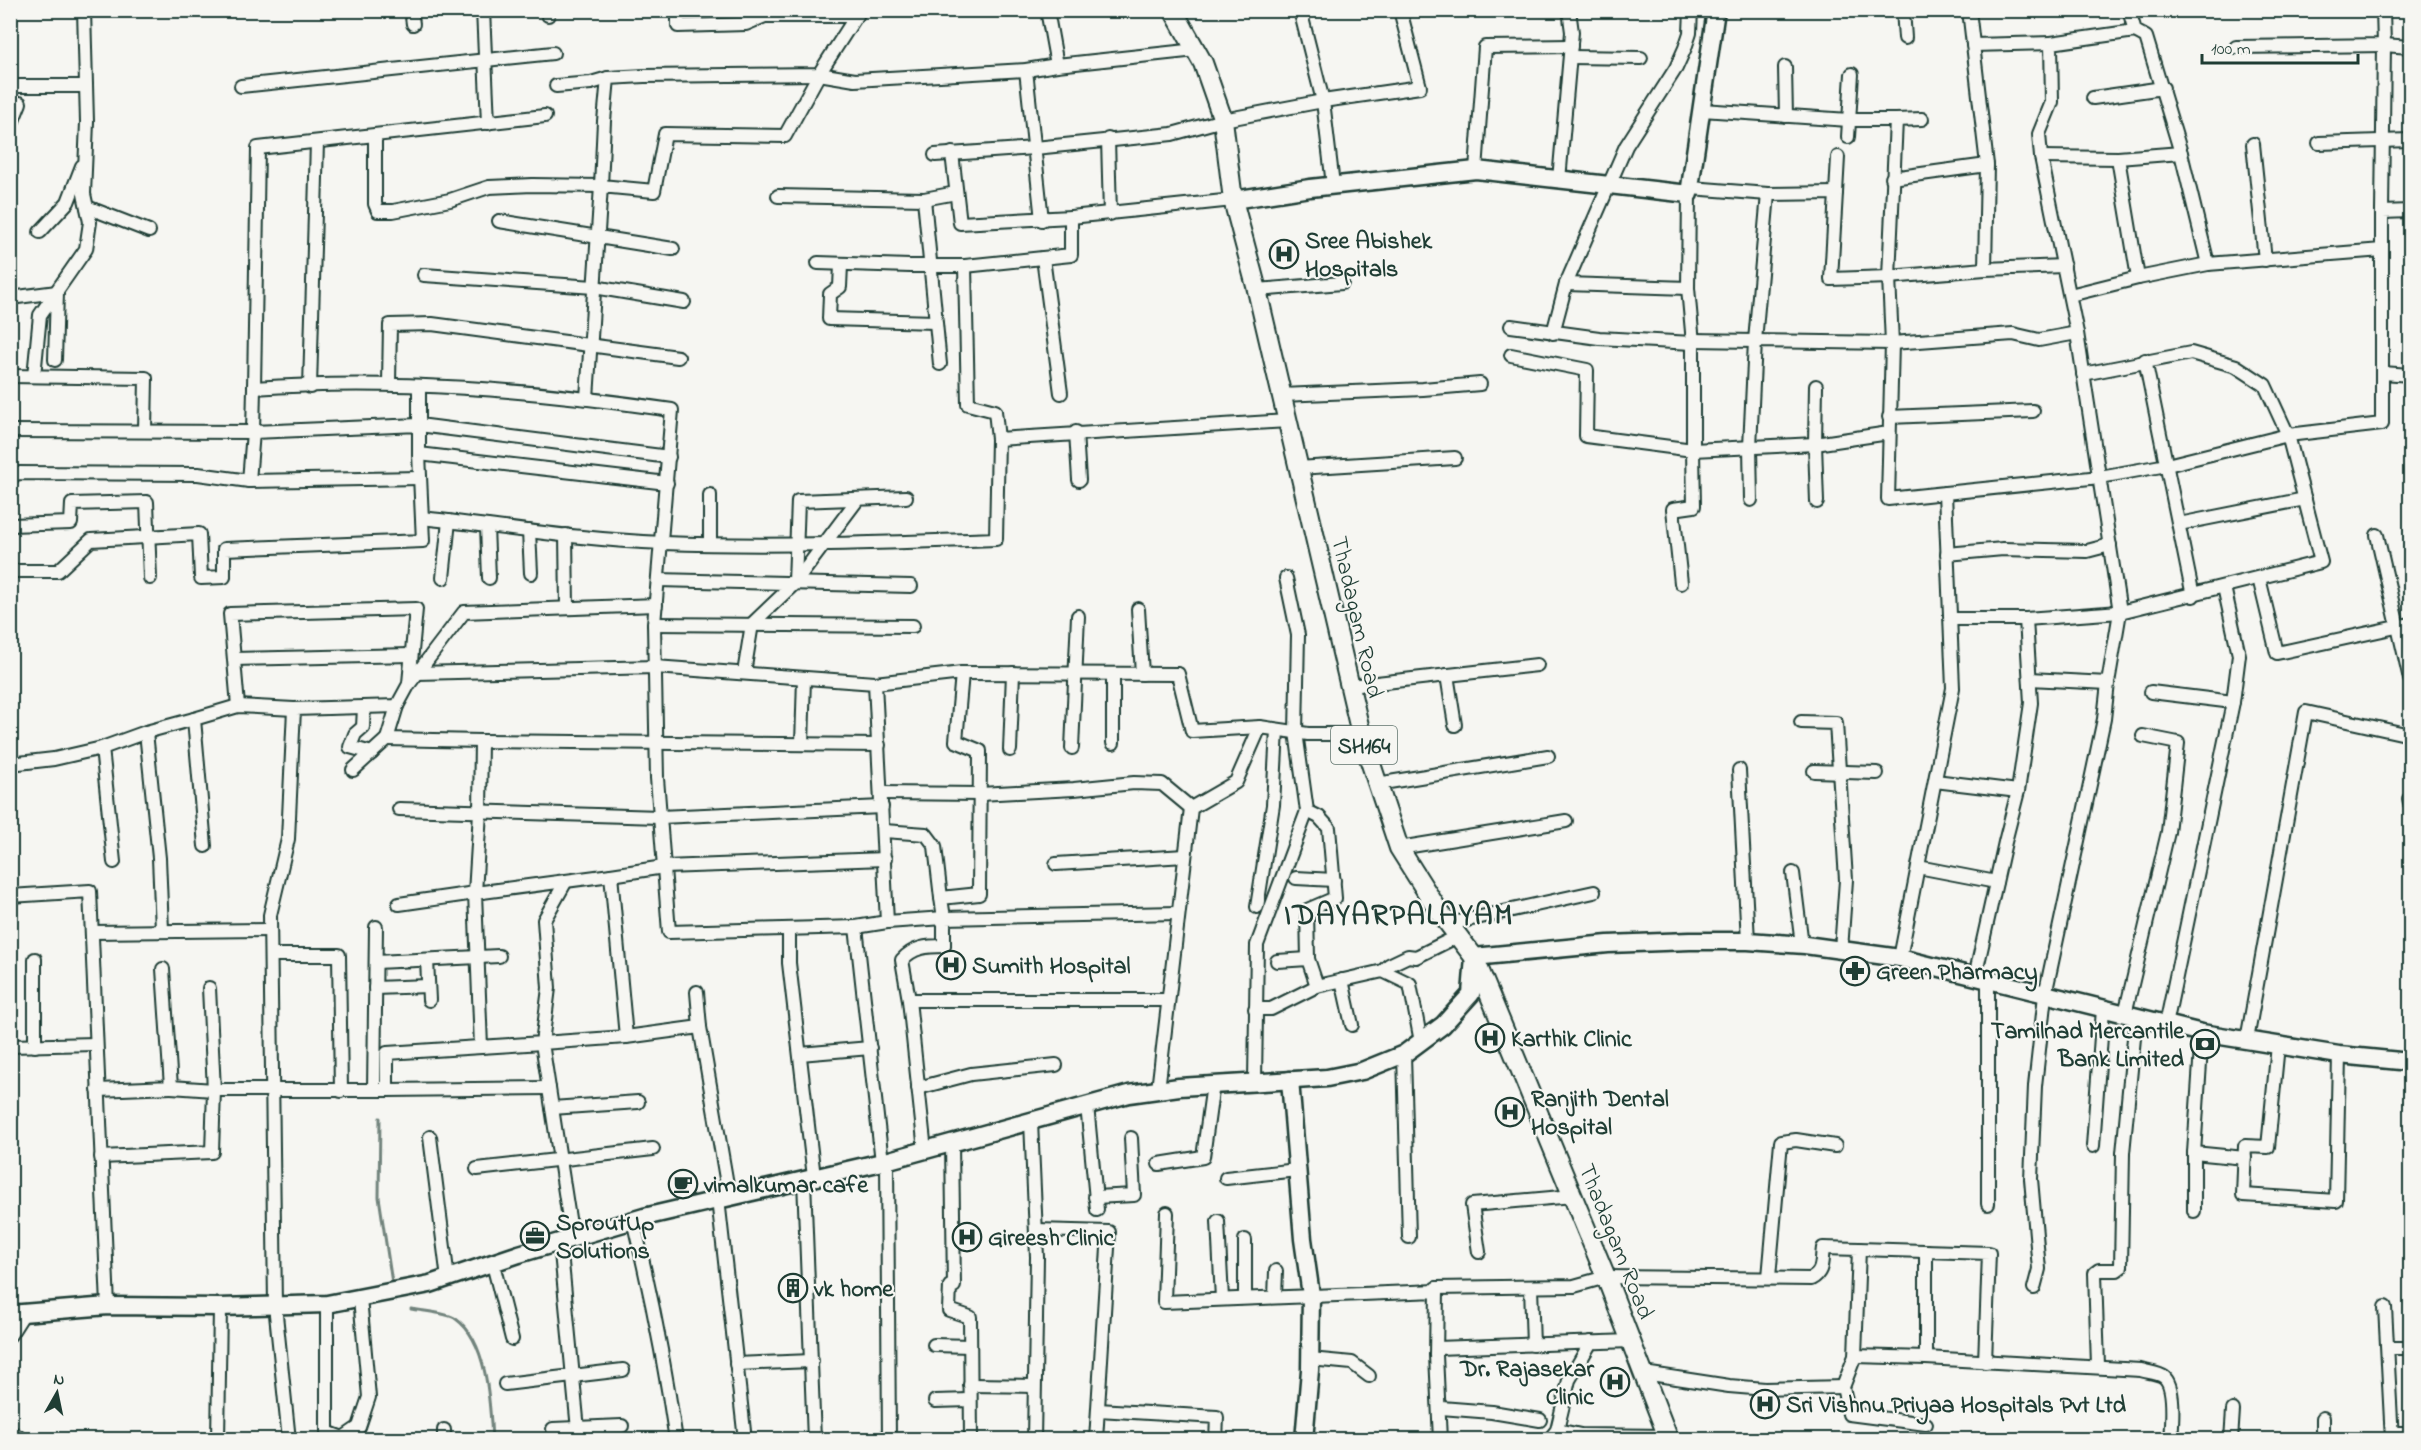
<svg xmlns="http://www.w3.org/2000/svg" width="2421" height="1450" font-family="'Indie Flower',sans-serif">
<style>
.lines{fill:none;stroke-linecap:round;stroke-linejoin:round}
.stream{stroke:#72847d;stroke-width:3}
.street-casing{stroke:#1f3d34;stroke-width:16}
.secondary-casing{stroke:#1f3d34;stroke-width:21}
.primary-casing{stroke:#1f3d34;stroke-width:22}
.street{stroke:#f6f6f2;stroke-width:12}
.secondary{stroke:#f6f6f2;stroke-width:16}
.primary{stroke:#f6f6f2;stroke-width:18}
.labels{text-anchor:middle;stroke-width:4.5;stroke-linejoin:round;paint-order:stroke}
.shield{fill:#f6f6f2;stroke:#60746d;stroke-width:1.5}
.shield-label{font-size:22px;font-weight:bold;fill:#1f3d34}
.poi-label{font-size:24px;font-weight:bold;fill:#1f3d34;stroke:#f6f6f2;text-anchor:start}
.street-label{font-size:24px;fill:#1f3d34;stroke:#f6f6f2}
.district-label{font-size:30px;font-weight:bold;letter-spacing:1.5px;fill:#1f3d34;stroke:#f6f6f2}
</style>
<rect width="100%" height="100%" fill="#f6f6f2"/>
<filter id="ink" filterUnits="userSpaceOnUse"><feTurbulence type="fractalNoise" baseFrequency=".0167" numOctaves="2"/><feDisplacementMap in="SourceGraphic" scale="12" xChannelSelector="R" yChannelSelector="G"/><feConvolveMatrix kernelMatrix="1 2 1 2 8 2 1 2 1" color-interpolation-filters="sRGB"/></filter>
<g filter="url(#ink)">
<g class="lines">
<g class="stream">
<path d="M380,1118L379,1197L392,1283"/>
<path d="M411,1309C422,1311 449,1313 456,1319C488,1342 490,1404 492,1440"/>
</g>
<g class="street-casing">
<g id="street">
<path d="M411,10L413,24"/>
<path d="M483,10L488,123"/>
<path d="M548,10V15"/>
<path d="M678,10V26L746,24L765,16H857"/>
<path d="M1903,10L1905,38"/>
<path d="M1973,45L2051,43"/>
<path d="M2236,47L2384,45L2383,10"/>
<path d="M1570,57L1641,58"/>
<path d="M1057,65L1196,50"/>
<path d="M1785,67L1786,116"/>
<path d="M1026,70L1042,220"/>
<path d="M10,86H86"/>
<path d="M241,86L553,53"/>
<path d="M556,86L591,83L608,78"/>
<path d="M2093,98L2163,88"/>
<path d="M1702,110L1849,120H1896L1889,277L1892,343L1888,499L1945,493"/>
<path d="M545,116L258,148L254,388C393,378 534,390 672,410L654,624L657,778L669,932L856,927L882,1162"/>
<path d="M1896,120L1922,119"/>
<path d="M10,128L20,103"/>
<path d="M375,136V204L378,211H393L450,200L489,187L532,185L601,186L604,121L608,78L644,76L819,74L860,10"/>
<path d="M1848,137L1852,74"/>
<path d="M1108,139L1110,214"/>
<path d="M2319,143L2410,140"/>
<path d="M2253,144L2265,260"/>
<path d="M952,153L960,223L1071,217"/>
<path d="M935,155L1035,148L1172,134L1223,120L1323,101L1300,10"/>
<path d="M2041,157L2118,158L2181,153"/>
<path d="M2118,158L2138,278"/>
<path d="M1476,170L1485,47L1571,46"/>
<path d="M1892,178L1987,165L1969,10"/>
<path d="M1559,180L1572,32L1569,10"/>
<path d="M1333,185L1323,101L1420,87L1400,10"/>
<path d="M1691,188L1768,194L1836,193L1831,279L1889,277L1985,269L1987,165"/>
<path d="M1836,193L1838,157"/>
<path d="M1689,194L1688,288L1693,343V450L1815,444L1889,433"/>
<path d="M778,196L924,199L956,193"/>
<path d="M924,199L940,364"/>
<path d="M87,207L149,231"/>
<path d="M2382,212L2384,45L2410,47"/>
<path d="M499,221L673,249"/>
<path d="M40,232L68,202L82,166"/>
<path d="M1043,258L1061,393"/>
<path d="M818,263L910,266H965"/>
<path d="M2208,264L2382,250V212L2410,211"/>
<path d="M841,265L840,287L830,294L829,319L935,322"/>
<path d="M1985,269L2064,266"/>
<path d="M424,275L594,287L684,302"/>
<path d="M1566,284L1688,288"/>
<path d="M1257,290L1342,283"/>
<path d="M2070,295L2138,278L2208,264L2181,153L2146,37L2135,31L2129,10"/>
<path d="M10,298L57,292L55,360"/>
<path d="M1511,326L1599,338L1693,343"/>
<path d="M1553,333L1566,284L1626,146L1676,68L1685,48L1690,33L1691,10"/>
<path d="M1693,340L1755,341L1768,194"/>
<path d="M1511,355L1587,370L1586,436L1693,450L1694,506L1673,509L1681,583"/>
<path d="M2145,360L2193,596"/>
<path d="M2383,373L2410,375"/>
<path d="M2083,374L2191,353L2236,366L2265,385L2288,435L2382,424V250"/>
<path d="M10,376L146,378L145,431"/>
<path d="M34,376L40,315L86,249L90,222L84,194L87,122L84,10"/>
<path d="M389,383L390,325L432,324L678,357"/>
<path d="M419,386V425L669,457"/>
<path d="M1816,386L1815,444L1817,502"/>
<path d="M310,387L317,142"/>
<path d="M254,388L253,432L419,425V454L667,483"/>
<path d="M1282,395L1423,389L1480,384"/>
<path d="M587,398L601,186L654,191L665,134L785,136L819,74L855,80L1026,70L1057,65L1047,10"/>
<path d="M1889,417L2033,411"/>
<path d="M10,431L253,432L249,481"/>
<path d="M1076,432L1079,480"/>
<path d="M998,439L1288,421"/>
<path d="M1298,468L1455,458"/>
<path d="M10,480L16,473L198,474L249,481L420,478"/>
<path d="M1751,500L1750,447L1755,341L1892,343L2013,334L2039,340L2077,333"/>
<path d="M422,518C502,527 582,540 663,543C774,547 885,543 996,539L998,439L995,411L968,404L965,266L1071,255V217L1233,200"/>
<path d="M2179,524L2305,499"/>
<path d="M10,525L71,523L72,504L147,502L150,578"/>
<path d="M487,526L489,578"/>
<path d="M529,531L531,573"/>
<path d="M566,535L567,607"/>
<path d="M2377,535L2410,679"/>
<path d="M710,544V495"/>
<path d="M1947,554L2003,549L2087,551L2110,545"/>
<path d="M10,571H58L91,540L199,534L201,578L224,577V549L423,541L419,454"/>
<path d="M443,578L449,521"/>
<path d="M1286,578L1298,635L1296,732L1307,811L1319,817L1329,828L1335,898L1307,910L1308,959L1317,986"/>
<path d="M2259,578L2277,653L2410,624"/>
<path d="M658,580L911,586"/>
<path d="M795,582L798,501L906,497"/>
<path d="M1138,609L1142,674"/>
<path d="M654,624L913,626"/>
<path d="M235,659L411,655"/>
<path d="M417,673L655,667L875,683L887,922L856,927"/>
<path d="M744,673L752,624L795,583L858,499"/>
<path d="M962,673L1178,674L1192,731L1260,727L1308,734H1361"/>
<path d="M1113,674V743"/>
<path d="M1447,675L1455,725"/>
<path d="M2030,679L2108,683"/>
<path d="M875,683L962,673L956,741L980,751L979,894L941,898L944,918L887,922"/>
<path d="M1350,686L1537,665"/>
<path d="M2151,692L2233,702"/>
<path d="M238,706L230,614L416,609L409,683"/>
<path d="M397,706L387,739L481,741"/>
<path d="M364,707L363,727L355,734L350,747L372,753"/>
<path d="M1801,722L1836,723L1846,880L1841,950"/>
<path d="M146,732L159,858L162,930"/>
<path d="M802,744L804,678"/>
<path d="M1072,748L1078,616"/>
<path d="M1010,750L1013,673"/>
<path d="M10,764L54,759L102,748"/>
<path d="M353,770L387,739"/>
<path d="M1739,770L1748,941"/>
<path d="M1814,771L1877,773"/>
<path d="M1935,781L2018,791"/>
<path d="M1377,784L1548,756"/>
<path d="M881,793L980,794L1074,789L1134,783L1162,784L1191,808"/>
<path d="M2409,799L2410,804"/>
<path d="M399,809L660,817L882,807"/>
<path d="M884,831L926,834L935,846L941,898"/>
<path d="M205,846L194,719L238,706L294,709"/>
<path d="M1399,848L1566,821"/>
<path d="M114,862L102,748L146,732L194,719"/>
<path d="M1056,864L1185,856"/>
<path d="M1918,867L1996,882"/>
<path d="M1793,873L1802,945"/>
<path d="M1296,878L1334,880"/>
<path d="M10,896L90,891L108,1306"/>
<path d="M399,904L475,893L480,812L481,741L879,745"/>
<path d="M1257,907L1273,805L1277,730"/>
<path d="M1449,924L1594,892"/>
<path d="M789,929V963L814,1177"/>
<path d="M92,932L270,930"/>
<path d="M271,955H339L341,1091"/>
<path d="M1900,958L1953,688L1945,493L2100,477L2167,465L2288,435L2321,562L2120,612L2026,619H1950"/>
<path d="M35,959V1046"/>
<path d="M427,960L429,1000"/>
<path d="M1277,961L1308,959"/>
<path d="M376,962L499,956"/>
<path d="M1383,971L1389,965L1408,956L1416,957L1458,936"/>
<path d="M1975,977L2005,842L2018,791L2031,703L2026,619"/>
<path d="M1342,980L1352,1025"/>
<path d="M1988,980V1204"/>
<path d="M375,988L428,986"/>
<path d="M697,992L700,1027L729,1196"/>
<path d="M909,1000L902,960C913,947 927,946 944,946V918L1178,913"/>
<path d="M1255,1009H1271L1317,986L1383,971L1410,984L1421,1042"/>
<path d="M2125,1014L2168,832L2178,743L2143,736"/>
<path d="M2166,1025L2233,702L2239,655L2224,587"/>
<path d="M626,1037L700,1027"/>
<path d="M2247,1040L2306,712L2410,735"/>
<path d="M2278,1045L2268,1147L2245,1146L2243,1195L2336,1201L2339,1055"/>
<path d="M10,1046L96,1044"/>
<path d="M481,1047L475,893L611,875"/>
<path d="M800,1054L870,1048"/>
<path d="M1404,1054L1409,1237"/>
<path d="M1255,1081L1257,945L1307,811"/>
<path d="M171,1087L214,1090H387V1053L542,1043L549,988L544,920L566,881"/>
<path d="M918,1088L971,1074L1056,1065"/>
<path d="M98,1090L171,1087L163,969"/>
<path d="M374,1090L376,927"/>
<path d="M387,1090L549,1088"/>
<path d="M1158,1090L1191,808L1236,782L1260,727"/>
<path d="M1087,1105L1097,1210"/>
<path d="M552,1108L638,1102"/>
<path d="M1031,1122L1037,1257L1034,1440"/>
<path d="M430,1137L448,1279"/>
<path d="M952,1143L954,1286H950L949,1310L970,1317L971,1440"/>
<path d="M2093,1146L2103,1009"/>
<path d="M925,1151L909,1000H1168"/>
<path d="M2194,1153L2245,1158"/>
<path d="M101,1157L212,1152L214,1090L209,988"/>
<path d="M887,1161L889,1440"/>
<path d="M1159,1164L1203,1157L1213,1084"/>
<path d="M477,1169L653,1149"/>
<path d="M1226,1178L1297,1170"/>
<path d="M804,1180L814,1440"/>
<path d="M1095,1197L1134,1195L1131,1138"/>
<path d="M718,1199L745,1440"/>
<path d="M2194,1211V1153L2202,1033"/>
<path d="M1167,1213L1164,1302L1437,1291L1436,1355L1440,1440"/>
<path d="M633,1220C651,1293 665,1365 676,1440"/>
<path d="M1218,1221L1222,1299"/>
<path d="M1037,1230L1109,1232L1096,1440"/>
<path d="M572,1238L542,1043L626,1037L611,875L664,867L885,859"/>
<path d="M1245,1240V1298"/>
<path d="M560,1242L579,1440"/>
<path d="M1859,1249L1989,1253L1985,1362"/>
<path d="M1479,1252L1472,1205L1573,1196"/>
<path d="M493,1264L512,1339"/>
<path d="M1769,1277L1781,1142L1796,1140L1835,1146"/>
<path d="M1531,1287L1533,1345"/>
<path d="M2034,1288L2039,1269L2031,1179L2035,1086L2045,995L2104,719L2108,683L2120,612L2077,333L2041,157L2039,134L2052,102L2051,43L2135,31"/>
<path d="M1437,1291L1436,1288L1574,1286L1606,1277L1811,1279C1824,1272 1821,1261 1823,1248L1859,1249L1855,1356L1926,1358L2141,1370C2147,1372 2159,1373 2164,1377C2176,1387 2172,1425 2171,1440"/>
<path d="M1275,1297L1276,1271"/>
<path d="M327,1304V1432L343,1438L359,1427L369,1397L360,1298"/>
<path d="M2385,1307L2392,1440"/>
<path d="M10,1335L24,1313"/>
<path d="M934,1345L970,1346"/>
<path d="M1437,1348L1631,1341"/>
<path d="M2388,1348H2410"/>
<path d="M1855,1356L1843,1387L1849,1414L1926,1424"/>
<path d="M1926,1358V1251"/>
<path d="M1310,1359L1352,1363L1369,1376"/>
<path d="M736,1364L812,1361"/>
<path d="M2098,1366L2095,1273L2099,1270H2117L2121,1267L2123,1153L2136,1017"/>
<path d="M1644,1373L1729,1386L1765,1389L1843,1387"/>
<path d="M505,1384L623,1370"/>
<path d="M970,1385L1034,1386"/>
<path d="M935,1401L970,1400"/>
<path d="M1441,1408L1492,1412L1540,1420"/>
<path d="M1098,1410L1217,1417L1216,1440"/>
<path d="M2323,1418V1440"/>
<path d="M553,1429L622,1426"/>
<path d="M444,1430V1440"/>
<path d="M1557,1430L1581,1435L1668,1436"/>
<path d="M10,1431L23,1440"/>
<path d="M2392,1433H2410"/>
<path d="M218,1440L220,1307"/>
<path d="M289,1440L275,1305L270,915L288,839L294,709L397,706L409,684L464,612L656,605"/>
<path d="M1549,1440L1557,1430L1569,1380L1591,1342"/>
<path d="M2231,1440L2233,1410"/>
</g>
</g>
<g class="secondary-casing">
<g id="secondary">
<path d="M1233,200L1310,188L1476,170L1689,194L1716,10"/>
<path d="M1290,1080L1303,1239L1311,1295L1310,1370L1304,1440"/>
<path d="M10,1314L108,1306L220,1307L327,1304L430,1284L519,1254L644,1217L882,1162L1129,1094L1179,1087L1327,1078L1362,1071L1404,1054L1443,1025L1471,994L1474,957L1608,944L1690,941H1748L1805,945L1900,958L2202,1033L2339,1055L2410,1062"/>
</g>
</g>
<g class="primary-casing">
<path id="primary" d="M1173,10L1203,63L1223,120L1233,200L1257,290L1361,734L1399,848L1438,910L1474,957L1606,1277L1669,1440"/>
</g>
<use href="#street" class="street"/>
<use href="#secondary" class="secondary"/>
<use href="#primary" class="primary"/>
</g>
</g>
<defs>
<g id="hospital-ring" transform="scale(1.5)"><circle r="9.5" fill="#f6f6f2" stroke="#1f3d34" stroke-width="1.5"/><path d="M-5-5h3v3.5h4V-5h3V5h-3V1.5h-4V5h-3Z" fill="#1f3d34"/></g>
<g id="pharmacy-ring" transform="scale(1.5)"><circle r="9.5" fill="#f6f6f2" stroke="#1f3d34" stroke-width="1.5"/><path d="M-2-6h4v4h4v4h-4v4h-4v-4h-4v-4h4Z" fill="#1f3d34"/></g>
<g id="bank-ring" transform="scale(1.5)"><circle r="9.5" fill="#f6f6f2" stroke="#1f3d34" stroke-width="1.5"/><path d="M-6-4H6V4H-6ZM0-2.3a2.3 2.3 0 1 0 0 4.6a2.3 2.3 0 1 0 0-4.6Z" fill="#1f3d34"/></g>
<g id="cafe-ring" transform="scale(1.5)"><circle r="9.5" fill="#f6f6f2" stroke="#1f3d34" stroke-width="1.5"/><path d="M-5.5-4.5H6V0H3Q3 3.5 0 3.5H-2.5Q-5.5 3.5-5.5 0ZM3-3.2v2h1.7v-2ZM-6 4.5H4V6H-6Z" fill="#1f3d34"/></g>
<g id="office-ring" transform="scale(1.5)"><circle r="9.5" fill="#f6f6f2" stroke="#1f3d34" stroke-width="1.5"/><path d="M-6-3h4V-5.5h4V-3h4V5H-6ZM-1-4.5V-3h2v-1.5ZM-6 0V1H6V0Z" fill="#1f3d34"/></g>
<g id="building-ring" transform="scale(1.5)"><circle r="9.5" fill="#f6f6f2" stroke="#1f3d34" stroke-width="1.5"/><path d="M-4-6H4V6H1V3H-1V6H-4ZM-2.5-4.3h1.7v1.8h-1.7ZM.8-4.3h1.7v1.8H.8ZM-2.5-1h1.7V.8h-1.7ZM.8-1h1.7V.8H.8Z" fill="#1f3d34"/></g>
</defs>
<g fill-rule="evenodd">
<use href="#hospital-ring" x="1284" y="254"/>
<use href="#hospital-ring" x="951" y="965"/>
<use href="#pharmacy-ring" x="1855" y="971"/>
<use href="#hospital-ring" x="1490" y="1038"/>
<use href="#bank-ring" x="2205" y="1044"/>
<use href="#hospital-ring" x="1510" y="1112"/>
<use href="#cafe-ring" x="683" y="1184"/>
<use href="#office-ring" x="535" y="1236"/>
<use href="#hospital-ring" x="967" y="1237"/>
<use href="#building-ring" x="793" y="1288"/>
<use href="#hospital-ring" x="1615" y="1382"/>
<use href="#hospital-ring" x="1765" y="1404"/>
</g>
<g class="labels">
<rect class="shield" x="1331" y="726" width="66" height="38" rx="4.5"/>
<g class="shield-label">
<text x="1364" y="753">SH164</text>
</g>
<g class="poi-label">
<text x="1305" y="248">Sree Abishek<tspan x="1305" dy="28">Hospitals</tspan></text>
<text x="972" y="973">Sumith Hospital</text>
<text x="1876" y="979">Green Pharmacy</text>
<text x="2184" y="1038" text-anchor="end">Tamilnad Mercantile<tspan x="2184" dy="28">Bank Limited</tspan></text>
<text x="1511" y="1046">Karthik Clinic</text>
<text x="1531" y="1106">Ranjith Dental<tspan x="1531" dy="28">Hospital</tspan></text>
<text x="704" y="1192">vimalkumar cafe</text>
<text x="556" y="1230">SproutUp<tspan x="556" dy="28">Solutions</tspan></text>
<text x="988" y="1245">Gireesh Clinic</text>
<text x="814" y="1296">vk home</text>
<text x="1594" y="1376" text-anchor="end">Dr. Rajasekar<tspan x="1594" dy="28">Clinic</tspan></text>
<text x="1786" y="1412">Sri Vishnu Priyaa Hospitals Pvt Ltd</text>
</g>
<g class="street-label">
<text transform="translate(1358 617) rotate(77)" y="8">Thadagam Road</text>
<text transform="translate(1617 1241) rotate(68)" y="8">Thadagam Road</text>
</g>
<g class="district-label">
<text x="1399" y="924">IDAYARPALAYAM</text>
</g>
</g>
<rect width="2421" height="1450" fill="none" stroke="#f6f6f2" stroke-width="36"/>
<rect x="18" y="18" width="2385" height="1414" fill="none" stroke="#1f3d34" stroke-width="2" filter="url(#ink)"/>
<g transform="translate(57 1393) rotate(9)" stroke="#f6f6f2" stroke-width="4.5" paint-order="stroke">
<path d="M0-4.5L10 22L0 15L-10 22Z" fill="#1f3d34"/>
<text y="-9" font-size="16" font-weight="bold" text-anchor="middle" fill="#1f3d34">N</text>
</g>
<path d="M2202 54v9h156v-9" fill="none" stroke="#1f3d34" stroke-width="3"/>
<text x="2211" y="54" font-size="18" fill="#1f3d34" stroke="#f6f6f2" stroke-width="4.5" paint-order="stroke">100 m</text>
</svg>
